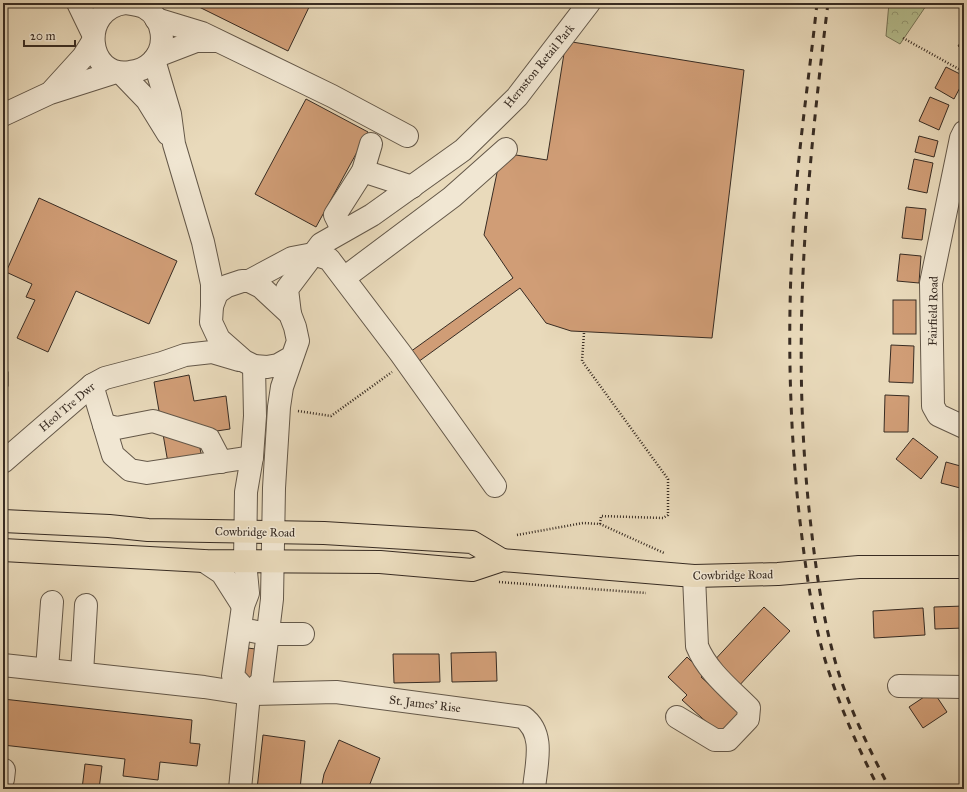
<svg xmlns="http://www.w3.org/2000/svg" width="967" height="792" font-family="'IM FELL Great Primer',serif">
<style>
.forest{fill:url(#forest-crowns);stroke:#77765a}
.building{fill:#d09d76;stroke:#382c23}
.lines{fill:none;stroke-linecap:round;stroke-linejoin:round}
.minor-casing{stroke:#645849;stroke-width:24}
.major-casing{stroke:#382c23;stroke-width:24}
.path{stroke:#382c23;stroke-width:2.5;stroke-dasharray:1 2;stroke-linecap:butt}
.minor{stroke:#f1e7d3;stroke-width:22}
.major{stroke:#e9dabb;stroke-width:22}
.rail{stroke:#382c23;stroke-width:3;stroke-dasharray:7 7;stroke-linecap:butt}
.labels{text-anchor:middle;stroke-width:3;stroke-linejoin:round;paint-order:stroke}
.street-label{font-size:12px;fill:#382c23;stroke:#f1e7d3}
</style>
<defs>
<pattern id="forest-crowns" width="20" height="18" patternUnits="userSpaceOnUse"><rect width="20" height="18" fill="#b6c091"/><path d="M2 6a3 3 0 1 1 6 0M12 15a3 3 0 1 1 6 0" fill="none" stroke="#959c76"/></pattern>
</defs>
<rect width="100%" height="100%" fill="#e9dabb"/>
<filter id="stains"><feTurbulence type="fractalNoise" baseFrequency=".005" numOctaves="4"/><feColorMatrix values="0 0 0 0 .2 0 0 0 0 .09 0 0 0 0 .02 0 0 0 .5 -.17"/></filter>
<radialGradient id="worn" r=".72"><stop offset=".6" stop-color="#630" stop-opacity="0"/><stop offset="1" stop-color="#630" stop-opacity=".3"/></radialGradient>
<path class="forest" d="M889,3H928L900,44L886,36Z"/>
<g class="building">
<path d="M191,3H311L288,51Z"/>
<path d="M964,37V50L958,46Z"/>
<path d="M566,41L744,70L712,338L571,331L546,323L520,288L418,362L410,352L513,278L484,235L498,168L516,155L547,160Z"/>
<path d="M946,67L964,76V80L954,99L935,88Z"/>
<path d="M930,97L949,105L939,130L919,121Z"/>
<path d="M306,99L368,132L316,227L255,194Z"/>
<path d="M919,136L938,141L934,157L915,152Z"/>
<path d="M914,159L933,163L927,193L908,189Z"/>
<path d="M39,198L177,261L149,324L76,291L48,352L17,338L35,300L26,297L32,284L6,272Z"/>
<path d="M906,207L926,209L922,240L902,238Z"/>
<path d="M900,254L921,256L919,283L897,281Z"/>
<rect x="893" y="300" width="23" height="34"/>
<path d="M891,345L914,346L913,383L889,382Z"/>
<rect x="3" y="372" width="5" height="14"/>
<path d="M189,375L194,401L226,396L230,429L197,434L202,458L168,463L154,382Z"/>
<path d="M885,395L909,396L908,432H884Z"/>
<path d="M913,438L938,457L921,479L896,459Z"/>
<path d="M946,462L964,467V489L941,483Z"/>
<path d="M964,606V628L935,629L934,607Z"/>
<path d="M764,607L790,631L736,689L710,665Z"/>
<path d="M923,608L925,635L874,638L873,611Z"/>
<path d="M240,647L263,650L259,680L237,677Z"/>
<path d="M496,652L497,681L452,682L451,653Z"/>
<path d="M393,654H439L440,682L394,683Z"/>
<path d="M687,657L704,674L701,677L743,715L722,736L682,700L687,695L668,677Z"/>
<path d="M933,691L947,712L923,728L909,707Z"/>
<path d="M3,699L192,720L190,743L200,744L197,766L160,762L158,780L123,776L125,759L3,745Z"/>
<path d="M263,735L305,741L300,789H257Z"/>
<path d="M339,740L380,758L368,789H321L324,774Z"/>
<path d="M85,764L102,766L99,789H82Z"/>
</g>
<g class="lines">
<g class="minor-casing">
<g id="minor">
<path d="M78,3L93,34"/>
<path d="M125,3C79,9 86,79 130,72C139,71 146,68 152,62C168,46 164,18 144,7C139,5 132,4 126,3"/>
<path d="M156,19L202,33L332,96L407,136"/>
<path d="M157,56L196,41H217"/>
<path d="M154,60L170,114L174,144L203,242L212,284V306"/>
<path d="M122,74L147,100L168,134"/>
<path d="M53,90L83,57L93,41"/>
<path d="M3,115L50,93L116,72"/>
<path d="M964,132L961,138L931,283L933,406L938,415L964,427"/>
<path d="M363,171L412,187"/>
<path d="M343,231L335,215L363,171L371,144"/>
<path d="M344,278L452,197L506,149"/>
<path d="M249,281L292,258L313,254L329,259L401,354L495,486"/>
<path d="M290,314L287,289L321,244L372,215L463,150L517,97L589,3"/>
<path d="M92,385L113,455L130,470L147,473L252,457"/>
<path d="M104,425L117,428L153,421L209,439L221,462"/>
<path d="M3,462L92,385L105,378L162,363L185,355L212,352L239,360"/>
<path d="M204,561L222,573L243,606"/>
<path d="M252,631L267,634H303"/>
<path d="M3,665L204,687L249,694L336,692L523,717C546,734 536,764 534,789"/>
<path d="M47,669L52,602"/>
<path d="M82,673L86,605"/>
<path d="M899,686L964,687"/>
<path d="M249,694L233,676L243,606L248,593L245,561L246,492L252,457L255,416L254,366"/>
<path d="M677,717L715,740H728L748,719L749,708C730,689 707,671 697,646L694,576"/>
<path d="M3,779L4,770"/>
<path d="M240,789L249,694L262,681L272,599L274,488L279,407L282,387L298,341L295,327L290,314L261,287L249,281H242L227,286L217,293L212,306L211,322L219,339L244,361L254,366L267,367L278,365L292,357"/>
</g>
</g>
<g class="major-casing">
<g id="major">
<path d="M3,521L109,526L148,530L324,533L472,542L502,560"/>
<path d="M3,550L204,561L380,562L472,570L502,560L694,576L778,574L859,567H964"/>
</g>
</g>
<g class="path">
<path d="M903,38L964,72"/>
<path d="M584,333L582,361L668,479V515L663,518L601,516L600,524"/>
<path d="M298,411L331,416L392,372"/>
<path d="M517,535L583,523L600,524L664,553"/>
<path d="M499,582L646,593"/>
</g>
<use href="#minor" class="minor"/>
<use href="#major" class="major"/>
<g class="rail">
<path d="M817,3C810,70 800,136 795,203C787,306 788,410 799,513C805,563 811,614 826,663C840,707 858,748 879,789"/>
<path d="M828,3C807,174 791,337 809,509C815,564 822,618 838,671C851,712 870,751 890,789"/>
</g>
</g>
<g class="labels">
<g class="street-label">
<text transform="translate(539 66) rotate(-51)" y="4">Hernston Retail Park</text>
<text transform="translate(933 311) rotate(-89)" y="4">Fairfield Road</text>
<text transform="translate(67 407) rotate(-40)" y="4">Heol Tre Dwr</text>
<text transform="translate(255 532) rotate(1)" y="4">Cowbridge Road</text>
<text transform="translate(733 575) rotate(-1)" y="4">Cowbridge Road</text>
<text transform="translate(425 704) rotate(7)" y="4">St. James' Rise</text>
</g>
</g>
<rect width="967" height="792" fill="none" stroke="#e9dabb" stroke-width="16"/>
<rect x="4" y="4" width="959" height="784" fill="none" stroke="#382c23" stroke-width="2"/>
<rect x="8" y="8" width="951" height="776" fill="none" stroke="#382c23"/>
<path d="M24 40v6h51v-6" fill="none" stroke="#382c23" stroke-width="2"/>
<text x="30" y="40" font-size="12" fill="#382c23" stroke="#f1e7d3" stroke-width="3" paint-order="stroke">20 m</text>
<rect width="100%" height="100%" filter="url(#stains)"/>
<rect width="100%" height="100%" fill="url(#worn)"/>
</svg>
